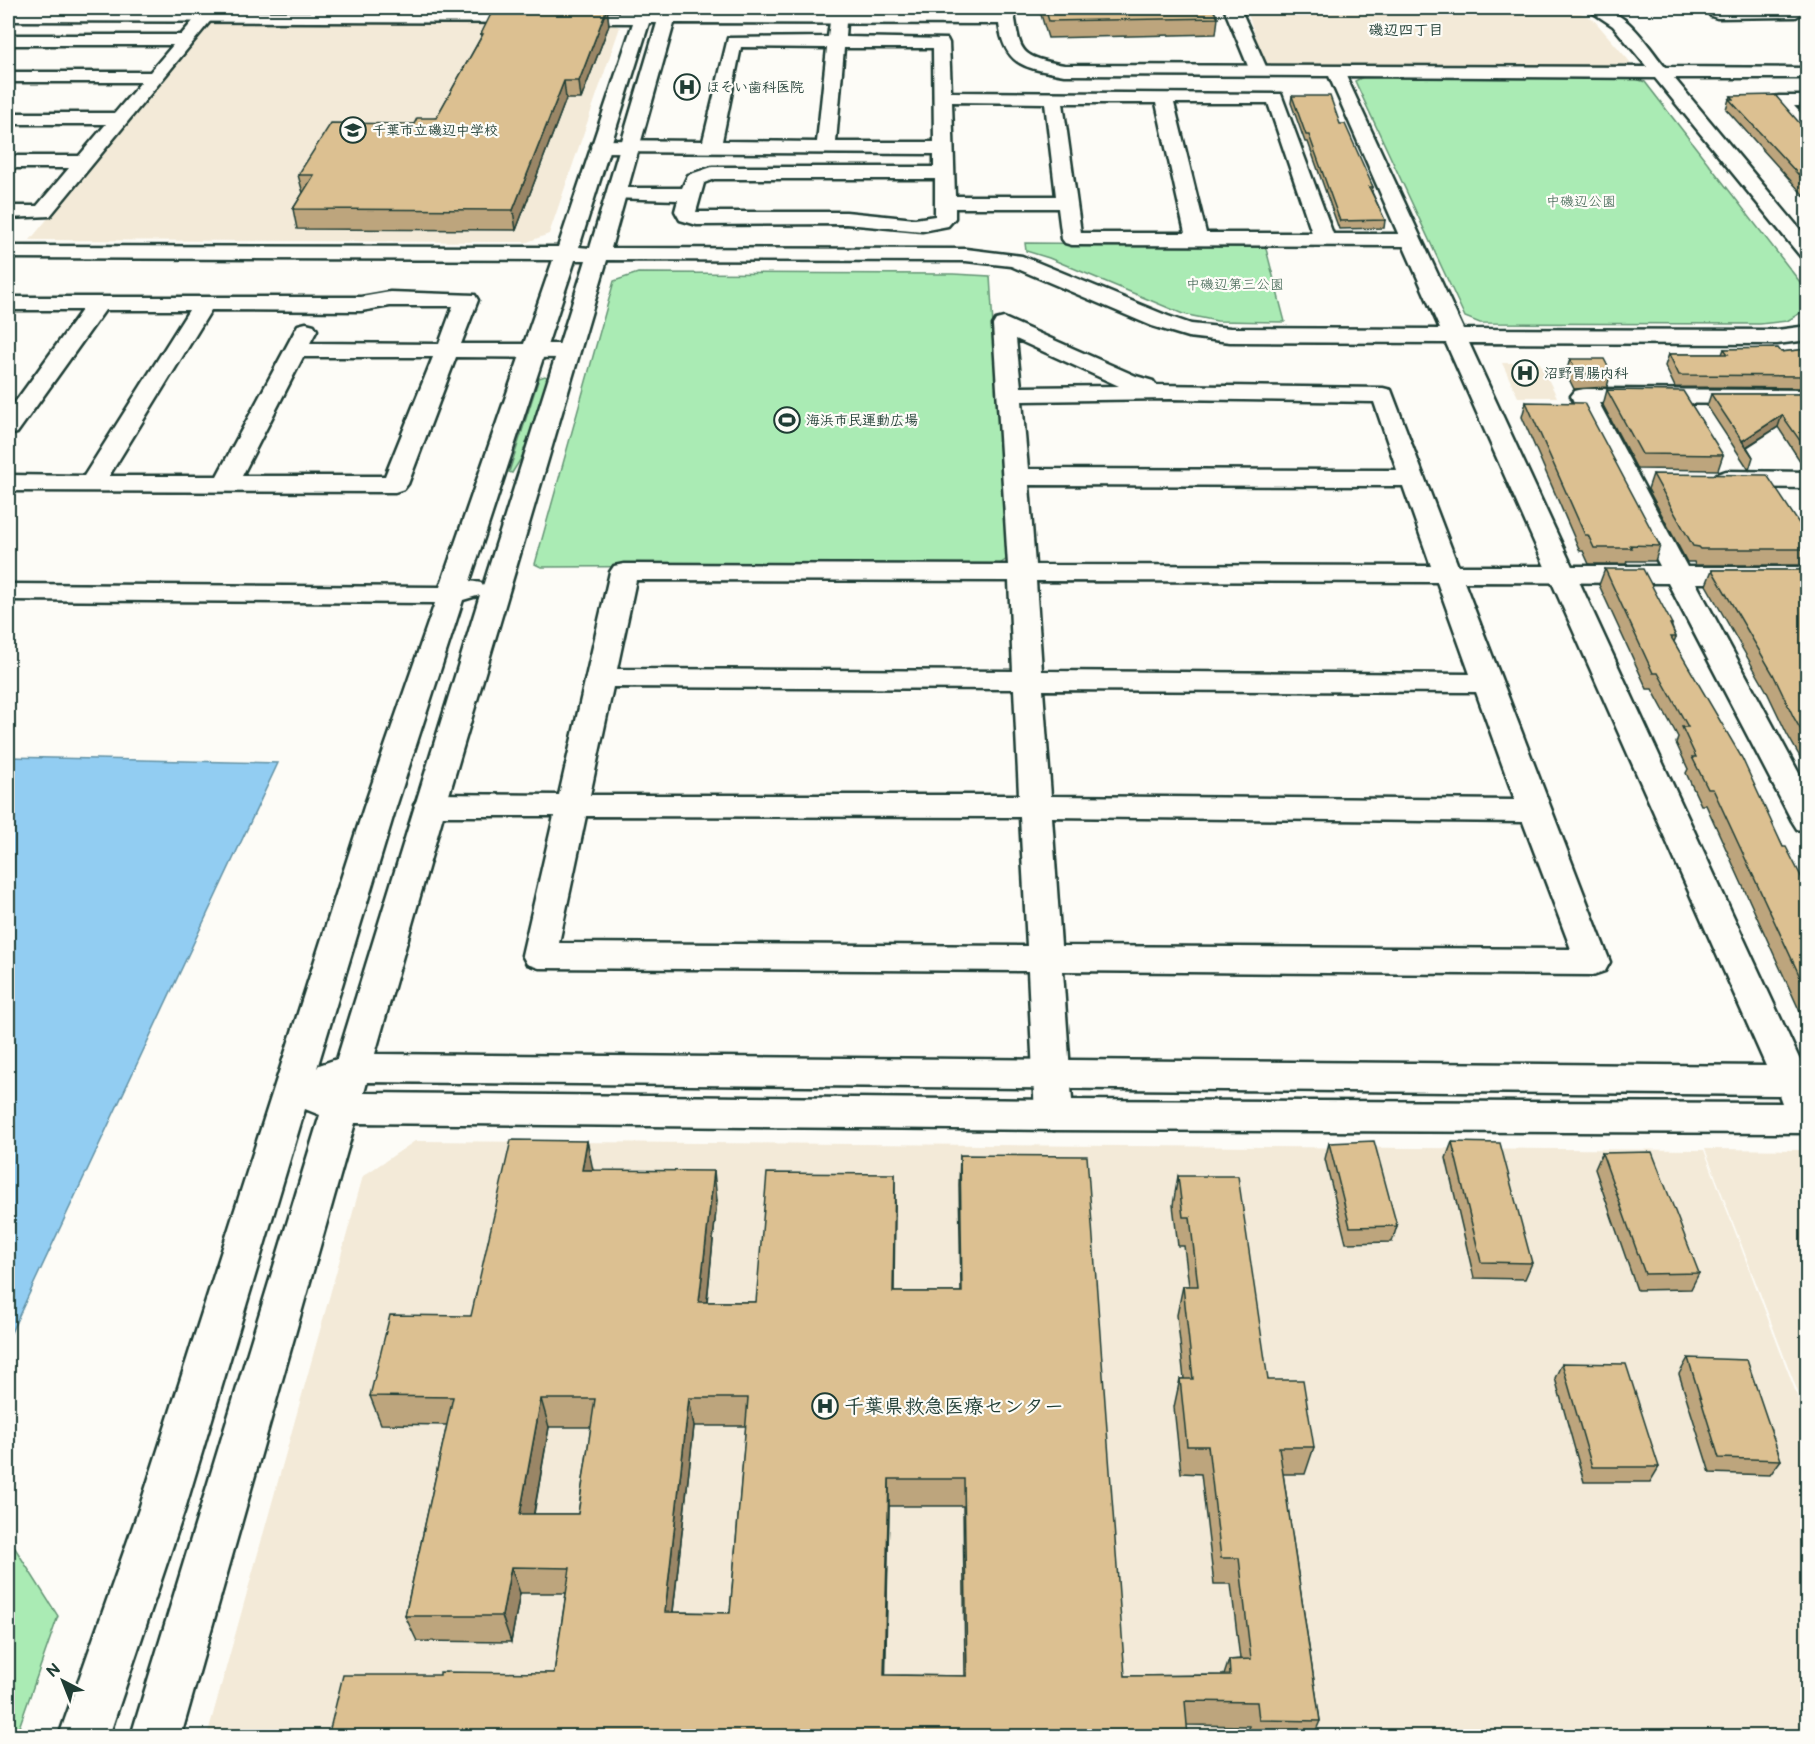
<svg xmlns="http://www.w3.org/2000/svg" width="1815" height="1744" font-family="'Balsamiq Sans','Klee One',sans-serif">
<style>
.built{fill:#f3ead8}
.green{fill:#aaebb4;stroke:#649474;stroke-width:1.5}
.water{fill:#92cdf2;stroke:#6493a6;stroke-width:1.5}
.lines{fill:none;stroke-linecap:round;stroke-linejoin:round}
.minor-casing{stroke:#1f3d34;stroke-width:5}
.tertiary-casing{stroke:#1f3d34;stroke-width:5}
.minor{fill:#fdfcf7;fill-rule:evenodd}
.tertiary{fill:#fdfcf7;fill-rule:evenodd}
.wall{fill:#bda57d;stroke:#1f3d34;stroke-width:1.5;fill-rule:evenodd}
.shaded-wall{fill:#9a8666;stroke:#1f3d34;stroke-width:1.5}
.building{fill:#dcc091;stroke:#1f3d34;stroke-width:1.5;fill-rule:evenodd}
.labels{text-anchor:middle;stroke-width:4.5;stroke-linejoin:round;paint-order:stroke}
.far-poi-label{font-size:14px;font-weight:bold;fill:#1f3d34;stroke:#fdfcf7;text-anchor:start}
.far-park-label{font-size:14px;fill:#3b604e;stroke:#fdfcf7}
.far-neighbourhood-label{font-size:15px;font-weight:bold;fill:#1f3d34;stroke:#fdfcf7}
.near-poi-label{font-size:20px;font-weight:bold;fill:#1f3d34;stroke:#fdfcf7;text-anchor:start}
</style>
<rect width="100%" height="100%" fill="#fdfcf7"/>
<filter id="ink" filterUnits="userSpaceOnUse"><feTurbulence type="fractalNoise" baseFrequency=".0167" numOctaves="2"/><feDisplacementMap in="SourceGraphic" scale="12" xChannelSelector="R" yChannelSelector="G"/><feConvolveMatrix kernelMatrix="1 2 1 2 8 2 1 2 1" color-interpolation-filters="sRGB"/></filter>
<g filter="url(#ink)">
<g class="built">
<path d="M1246,8H1570L1593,19L1631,63L1624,67L1265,65Z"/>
<path d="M217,22L611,23L620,27L549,234L527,242L30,240L210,23Z"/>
<path d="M1502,363H1540L1557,397H1518Z"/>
<path d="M415,1141L1704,1150L1807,1422V1736H207L363,1176Z"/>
<path d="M1705,1149L1807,1150V1416Z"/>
</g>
<g class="green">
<path d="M1363,77L1633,78L1645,82L1800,282L1807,293V309L1787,321L1760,324L1480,323L1465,317L1355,81Z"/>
<path d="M1025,243L1265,245L1285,322L1217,321L1183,314L1049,258L1026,251Z"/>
<path d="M638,273L953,274L990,276L1007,559L998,565L541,567L535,564L614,281Z"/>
<path d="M545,376L548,378L522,457L512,473L509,472L539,378Z"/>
<path d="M13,1545L58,1616L16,1736H8V1550Z"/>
</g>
<path class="water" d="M8,757L278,763L8,1339Z"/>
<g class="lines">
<g class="minor-casing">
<g id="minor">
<path d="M1224,8H1240L1268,71L1265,75H1253L1250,71Z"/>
<path d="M1704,8H1798L1804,12L1796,17L1717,18L1711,16Z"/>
<path d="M206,11L214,16L212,19L50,216L8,218V206H37L69,168H8V156H79L106,124H8V113H115L141,82H8V72H150L173,45H8V35H181L200,13Z"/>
<path d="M838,17L846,22L845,37L947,39L949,43L951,92L1281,94L1333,234H1410L1417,236L1420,240L1417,244L1410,246L1072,245L1065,243L1062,239L1058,208H955V218L948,226L922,231L846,224L697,225L680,220L675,211L678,200L609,198L606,194L609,190L616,188H682L688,175L712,167H934V154L600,152L593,150L591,146L593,142L600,140L703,141L728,38L828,37L830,22ZM741,47L827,48L817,142L722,141ZM844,48H933L934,142H836ZM952,102L1045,103L1056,196H955ZM1063,103H1156L1185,233H1081ZM1174,103H1268L1312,233H1206ZM714,179H935V216L915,219L846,212H696L704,183Z"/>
<path d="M1779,96H1808V106H1794L1808,121V137L1801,136L1770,101L1773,97Z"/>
<path d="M390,292L475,295L478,300L461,344H567L575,346L578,351L575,356L567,358L456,357L408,484L404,489L395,492L8,491V475L84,476L189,310H105L17,433L8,435V412L82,310H8V297H361ZM390,306H453L439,344L310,343L317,330L314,325L306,323L298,325L217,476H109L211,310L361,311ZM303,357H433L385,476H242Z"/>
<path d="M1004,318L1136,376L1153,381L1156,385L1383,388L1391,390L1458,566H1660L1571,396L1575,391L1583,389L1808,390V404L1599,403L1687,567H1808V583H1696L1808,790V832L1797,829L1792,821L1668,583L1464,582L1610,962L1605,971L1593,975L1063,971L1073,1115L1067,1126L1054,1130L1041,1126L1035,1115L1028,971L539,968L527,964L522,955L554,816H430L419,812L414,805L419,798L430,794L559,795L610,572L614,566L624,564L1008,565L993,325L996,320ZM1016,339L1119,386L1021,387ZM1170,399L1374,402L1397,470L1028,469L1022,401ZM1029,485L1403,486L1431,566L1035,565ZM636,580L1009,581L1013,671L617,669ZM1036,581L1437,582L1470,674L1042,671ZM613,687L1014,689L1019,795H590ZM1043,690L1476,692L1515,800L1051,796ZM586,816L1020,817L1027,946L559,943ZM1052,817L1523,822L1571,949L1061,946Z"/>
<path d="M1726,471L1808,472V488L1726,487L1717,484L1713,479L1717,474Z"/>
</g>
</g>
<g class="tertiary-casing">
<path id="tertiary" d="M638,8H654L653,13H660L662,8H678L677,13L998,14L997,8H1013C1021,51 1016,56 1064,65L1647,67L1613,26L1586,8C1624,4 1643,40 1665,67L1808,68V78H1674L1808,239V259L1801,257L1655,78L1346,76L1463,329L1777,330L1808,326V340L1777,344L1469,343L1803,1067H1808V1133L1054,1130L355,1123L181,1736H131L320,1115L305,1109L185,1509L109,1736H59L139,1509L364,807L435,603L8,600V584L440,587L553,260L8,258V246L558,247L633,23L8,21V11L636,13ZM649,23H657L590,248L579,247ZM674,23L999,24C1005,67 1026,68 1064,75L1329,76L1440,329L1230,328L1191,324L1168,316L1022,256L966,249L611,248ZM575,260H586L483,586L481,583L470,581ZM607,260L966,261L1011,266L1152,326L1188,337L1230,342L1446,343L1766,1066L375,1054L446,805ZM480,595L337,1059L319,1065L317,1068L396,807L463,600ZM367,1082L1779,1095L1782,1103L1054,1100L364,1093Z"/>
</g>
<use href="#minor" class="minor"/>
<use href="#tertiary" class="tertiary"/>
</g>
<g class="wall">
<path d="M504,8H616L614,11H607L609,25L581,99H566L516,230L297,229L293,209L303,193L298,175L414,124L436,118L481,37V34Z"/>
<path d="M703,8H977V9Z"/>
<path d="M1039,8H1212L1218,18L1216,34L1048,38Z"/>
<path d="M1292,96L1340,124L1373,187L1372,192L1385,220L1384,228L1339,229L1308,142H1305L1291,103Z"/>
<path d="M1731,96L1803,127L1808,128V200L1726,109L1729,99H1730Z"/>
<path d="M1803,98H1808V118L1799,108Z"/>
<path d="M1724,349L1781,352L1808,349V388L1675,387L1665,366L1669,354H1722Z"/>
<path d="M1570,359L1611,372L1607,387L1574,389L1566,373Z"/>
<path d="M1607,390L1723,455L1718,470L1637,469L1603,405Z"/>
<path d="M1711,394H1808V470H1806L1778,427L1747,447L1753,457L1749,470L1707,406Z"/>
<path d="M1526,402L1660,546L1655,561H1627L1626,564H1589L1583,551H1580L1522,417Z"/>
<path d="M1653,474L1808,537V565H1695L1694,562H1687L1648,489Z"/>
<path d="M1605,569L1672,624V627L1676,637L1674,642L1783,847L1808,890V1025H1806L1706,805H1701L1686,773L1688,769L1676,743L1678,737L1652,689H1647L1599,585Z"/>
<path d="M1712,570H1808V771L1787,734L1766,690L1706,585Z"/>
<path d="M587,1141L592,1170L717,1200L707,1302H756L895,1203L894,1292H961L959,1185L960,1155L1125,1676L1224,1675L1229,1660L1240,1659L1231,1584H1214L1201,1474L1181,1473L1174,1407L1180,1379H1184L1177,1315L1183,1286H1189L1184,1246H1178L1173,1205L1178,1176L1268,1380L1314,1447L1305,1474H1283L1320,1721L1313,1737H1250L1249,1726L1187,1725L440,1675L554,1673L566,1593H520L511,1642L417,1641L405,1616L447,1425L381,1424L370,1396L471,1316ZM694,1426H746L730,1613L673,1612ZM549,1427H591L578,1514H534ZM889,1506H963L965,1676L885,1675Z"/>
<path d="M1452,1142L1532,1263L1525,1279L1474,1278L1446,1158Z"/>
<path d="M1329,1143L1397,1226L1392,1242L1346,1243L1325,1159Z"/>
<path d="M1602,1153L1699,1273L1691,1289L1637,1290L1595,1169Z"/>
<path d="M1688,1358L1781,1460L1770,1475L1710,1473L1679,1374Z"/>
<path d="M1562,1363L1659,1467L1650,1482H1584L1555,1378Z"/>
</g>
<g class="shaded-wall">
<path d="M607,8L609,25L581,99L579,81Z"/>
<path d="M564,81L566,99L516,230L513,210Z"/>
<path d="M1782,415L1778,427L1746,447L1742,441Z"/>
<path d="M587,1141L593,1170H582Z"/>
<path d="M714,1171L717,1200L704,1330L699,1302Z"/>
<path d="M895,1174V1203L893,1320V1292Z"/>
<path d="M689,1398L694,1426L670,1637L665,1612Z"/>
<path d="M541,1399L549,1427L529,1540L520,1514Z"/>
<path d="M889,1479V1506L885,1700L884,1675Z"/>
<path d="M511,1567L520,1593L511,1642L502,1616Z"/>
</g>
<g class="building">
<path d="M494,8H607L579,81H564L513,210L293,209L314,175H298L331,123L414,124L417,118H436L483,34H481Z"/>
<path d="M1045,8H1212L1218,18L1049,21Z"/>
<path d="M1775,95L1803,127L1808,128V185L1729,99H1734L1731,96Z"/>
<path d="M1292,96H1330L1340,124H1345L1373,187H1369L1385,220L1340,221L1309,135H1306Z"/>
<path d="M1803,98H1808V103Z"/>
<path d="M1778,348L1781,352L1808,349V376L1679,375L1669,354H1728L1724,349Z"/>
<path d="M1570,359H1604L1611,372L1578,374Z"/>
<path d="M1607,390L1683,391L1723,455L1642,454Z"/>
<path d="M1711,394H1808V452L1782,415L1742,441L1753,457Z"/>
<path d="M1526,402L1584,403L1660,546L1630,545L1632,548H1594L1588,535H1585Z"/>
<path d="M1653,474L1767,475L1808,537V549H1701L1699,547L1693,546Z"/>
<path d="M1605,569H1643L1672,624H1670L1676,637H1671L1742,758L1783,847H1786L1808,890V994L1713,789H1708L1692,757H1696L1682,727H1688L1658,673H1653Z"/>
<path d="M1712,570H1808V742L1794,718L1773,674Z"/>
<path d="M511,1140L587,1141L582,1170L714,1171L699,1302H756L767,1173L895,1174L893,1292H962L960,1155L1087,1156L1125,1676L1230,1675L1229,1660L1251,1659L1239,1558H1221L1208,1446H1187L1180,1379H1193L1183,1286H1198L1190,1217H1183L1178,1176H1238L1268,1380H1303L1314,1447H1279L1320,1721L1259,1720L1257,1702L1185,1701L1188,1737H328L343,1675H440V1672L554,1673L570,1568L511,1567L502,1616H405L453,1397L370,1396L390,1315L471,1316ZM689,1398H748L730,1613L665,1612ZM541,1399H595L578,1514H520ZM889,1479H964L967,1676L884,1675Z"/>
<path d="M1374,1141L1397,1226L1350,1227L1329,1143Z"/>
<path d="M1452,1142L1500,1143L1532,1263L1481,1262Z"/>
<path d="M1652,1152L1699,1273L1645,1274L1602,1153Z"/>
<path d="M1688,1358L1747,1360L1781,1460L1719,1458Z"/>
<path d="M1562,1363L1626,1364L1659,1467H1592Z"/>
</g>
</g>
<defs>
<g id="hospital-ring" transform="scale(1.35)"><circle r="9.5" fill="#fdfcf7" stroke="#1f3d34" stroke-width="1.5"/><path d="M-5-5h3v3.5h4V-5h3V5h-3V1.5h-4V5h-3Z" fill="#1f3d34"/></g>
<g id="school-ring" transform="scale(1.35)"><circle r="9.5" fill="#fdfcf7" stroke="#1f3d34" stroke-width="1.5"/><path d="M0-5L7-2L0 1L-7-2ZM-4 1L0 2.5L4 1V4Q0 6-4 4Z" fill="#1f3d34"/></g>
<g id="stadium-ring" transform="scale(1.35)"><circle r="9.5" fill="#fdfcf7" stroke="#1f3d34" stroke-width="1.5"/><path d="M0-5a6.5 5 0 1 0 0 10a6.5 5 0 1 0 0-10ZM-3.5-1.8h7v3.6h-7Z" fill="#1f3d34"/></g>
</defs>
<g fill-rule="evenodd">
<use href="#hospital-ring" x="687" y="87"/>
<use href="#school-ring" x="353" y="130"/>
<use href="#hospital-ring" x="1525" y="373"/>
<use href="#stadium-ring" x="787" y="420"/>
<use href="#hospital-ring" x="825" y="1406"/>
</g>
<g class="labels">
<g class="far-poi-label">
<text x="706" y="92">ほそい歯科医院</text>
<text x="372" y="135">千葉市立磯辺中学校</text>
<text x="1544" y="378">沼野胃腸内科</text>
<text x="806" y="425">海浜市民運動広場</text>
</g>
<g class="far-park-label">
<text x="1581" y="206">中磯辺公園</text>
<text x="1235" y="289">中磯辺第三公園</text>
</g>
<g class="far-neighbourhood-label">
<text x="1406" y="35">磯辺四丁目</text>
</g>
<g class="near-poi-label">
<text x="844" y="1413">千葉県救急医療センター</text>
</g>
</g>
<rect width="1815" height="1744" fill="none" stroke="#fdfcf7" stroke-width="30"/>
<rect x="15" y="15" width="1785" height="1714" fill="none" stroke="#1f3d34" stroke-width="2" filter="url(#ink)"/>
<g transform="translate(63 1681) rotate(318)" stroke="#fdfcf7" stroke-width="4.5" paint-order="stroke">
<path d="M0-4.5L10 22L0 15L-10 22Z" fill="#1f3d34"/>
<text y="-9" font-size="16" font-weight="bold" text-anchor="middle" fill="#1f3d34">N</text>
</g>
</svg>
